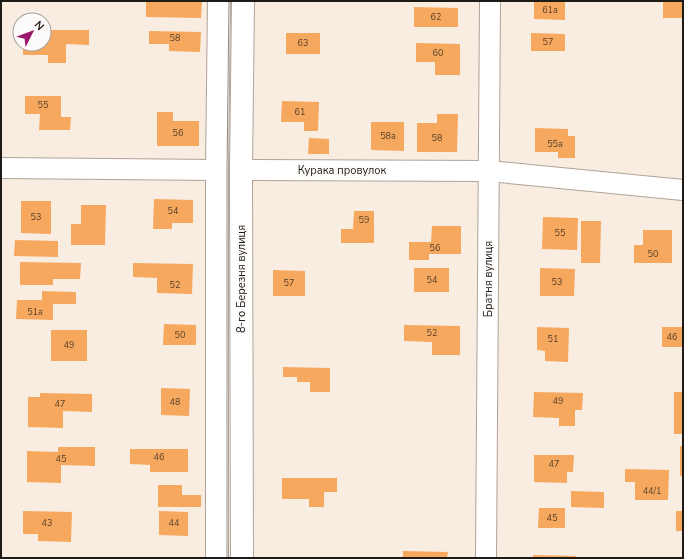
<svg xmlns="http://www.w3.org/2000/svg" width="684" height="559" font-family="'Nunito Sans',sans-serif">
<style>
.building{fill:#f6a85f}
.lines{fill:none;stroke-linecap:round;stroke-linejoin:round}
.street-casing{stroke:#afa399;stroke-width:22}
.secondary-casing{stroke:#afa399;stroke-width:24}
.street{stroke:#fff;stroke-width:20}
.secondary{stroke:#fff;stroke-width:22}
.tram{stroke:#928a82;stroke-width:1}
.labels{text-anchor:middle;stroke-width:4;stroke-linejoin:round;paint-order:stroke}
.number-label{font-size:9px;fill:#543e28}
.street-label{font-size:11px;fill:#1e1a16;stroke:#fdfbf9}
</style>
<rect width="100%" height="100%" fill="#f9ece1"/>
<g class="building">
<path d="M146,1H202L201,18L146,17Z"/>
<path d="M534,1H565V20L534,19Z"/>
<rect x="663" y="1" width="20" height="17"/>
<path d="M414,7L458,8V27H414Z"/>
<path d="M44,30H89V45L66,44V63H48V55H23V44H44Z"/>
<path d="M149,31L201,32L200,52L169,51V44H149Z"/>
<rect x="286" y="33" width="34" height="21"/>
<path d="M531,33L565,34V51H531Z"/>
<path d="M416,43L460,44V75H435V62H416Z"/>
<path d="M25,96H61V117H71L70,130H39L40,114H25Z"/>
<path d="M282,101L319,102L318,131H304V122H281Z"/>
<path d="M157,112H173V121H199V146H157Z"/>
<path d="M437,114H458L457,152H417V123H437Z"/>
<path d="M371,122H404V151L371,150Z"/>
<path d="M535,128L568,129V136H575V158H558V152H535Z"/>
<path d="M309,138L329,139V154H308Z"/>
<path d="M154,199L193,200V223H172V229H153Z"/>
<path d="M21,201H51V234L21,233Z"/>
<path d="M81,205H106L105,245H71V224H81Z"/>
<path d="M354,211H374V243H341V229H353Z"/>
<path d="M543,217L578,218L577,250L542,249Z"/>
<path d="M581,221H601L600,263H581Z"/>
<path d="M432,226H461V254H429V260H409V242H431Z"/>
<path d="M643,230H672V263H634V245H643Z"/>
<path d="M15,240L58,241V257L14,256Z"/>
<path d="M20,262L81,263L80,279H53V285H20Z"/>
<path d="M133,263L193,264L192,294L157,293V278L133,277Z"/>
<rect x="414" y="268" width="35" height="24"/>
<path d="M540,268L575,269L574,296H540Z"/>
<path d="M273,270L305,271V296H273Z"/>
<path d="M42,291L76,292V304H53V320L16,319L17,300H42Z"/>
<path d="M164,324L196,325V345H163Z"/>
<path d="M404,325L460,326V355H432V342L404,341Z"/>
<path d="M537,327L569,328L568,362L545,361V351L537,350Z"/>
<rect x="662" y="327" width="21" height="20"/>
<rect x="51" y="330" width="36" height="31"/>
<path d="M283,367L330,368V392H310V382H297V377H283Z"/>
<path d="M161,388L190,389L189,416L161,415Z"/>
<path d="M534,392L583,393L582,410H575V426H559V418L533,417Z"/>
<rect x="674" y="392" width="9" height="42"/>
<path d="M40,393L92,394V412L63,411V428L28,427V397H40Z"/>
<rect x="680" y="446" width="3" height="30"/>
<path d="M58,447H95V466L61,465V483L27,482V451L58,452Z"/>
<path d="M130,449H188V472H150V465L130,464Z"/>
<path d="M534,455H574L573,472H567V483L534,482Z"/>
<path d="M625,469L669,470L668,500H635V482H625Z"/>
<path d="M282,478H337V492H324V507H309V499H282Z"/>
<path d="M158,485H182V495H201V507H158Z"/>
<path d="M571,491L604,492V508L571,507Z"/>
<path d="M539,508H565V528H538Z"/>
<path d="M23,511L72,512L71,542L38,541V534H23Z"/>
<path d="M159,511L188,512V536L159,535Z"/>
<rect x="676" y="511" width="7" height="20"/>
<path d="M403,551L448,552L447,558H403Z"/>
<path d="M533,555L576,556V558H533Z"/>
</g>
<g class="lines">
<g class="street-casing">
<g id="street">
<path d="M1,168L217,170"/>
<path d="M241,170L489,171L683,190"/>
<path d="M486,558L490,1"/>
</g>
</g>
<g class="secondary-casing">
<g id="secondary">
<path d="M217,558V170L219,1"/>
<path d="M242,558L241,170L243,1"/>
</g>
</g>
<use href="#street" class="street"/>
<use href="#secondary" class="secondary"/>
<path class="tram" d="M227,558V170L229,1"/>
</g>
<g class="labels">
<g class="number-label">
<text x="550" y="13">61а</text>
<text x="436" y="20">62</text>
<text x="175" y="41">58</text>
<text x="548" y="45">57</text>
<text x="303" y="46">63</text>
<text x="438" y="56">60</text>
<text x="43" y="108">55</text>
<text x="300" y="115">61</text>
<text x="178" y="136">56</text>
<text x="388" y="139">58а</text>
<text x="437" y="141">58</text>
<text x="555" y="147">55а</text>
<text x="173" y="214">54</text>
<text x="36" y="220">53</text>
<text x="364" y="223">59</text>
<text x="560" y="236">55</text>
<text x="435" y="251">56</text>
<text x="653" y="257">50</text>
<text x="432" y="283">54</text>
<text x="557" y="285">53</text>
<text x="289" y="286">57</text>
<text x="175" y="288">52</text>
<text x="35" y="315">51а</text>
<text x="432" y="336">52</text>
<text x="180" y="338">50</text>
<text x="672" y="340">46</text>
<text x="553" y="342">51</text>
<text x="69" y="348">49</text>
<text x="558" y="404">49</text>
<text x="175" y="405">48</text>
<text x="60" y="407">47</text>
<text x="159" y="460">46</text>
<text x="61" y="462">45</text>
<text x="554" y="467">47</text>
<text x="652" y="494">44/1</text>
<text x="552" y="521">45</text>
<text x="47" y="526">43</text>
<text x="174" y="526">44</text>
</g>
<g class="street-label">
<text x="342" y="174">Курака провулок</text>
<text transform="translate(241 279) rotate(-90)" y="4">8-го Березня вулиця</text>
<text transform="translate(488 279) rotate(-90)" y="4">Братня вулиця</text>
</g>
</g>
<rect width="684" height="559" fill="none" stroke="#1e1a16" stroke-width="4"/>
<g transform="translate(32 32) rotate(48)"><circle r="19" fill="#fdfbf9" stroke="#a4a19e"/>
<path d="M0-3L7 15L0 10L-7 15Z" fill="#9b176a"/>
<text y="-6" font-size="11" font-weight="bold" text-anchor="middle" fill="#1e1a16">N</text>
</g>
</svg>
